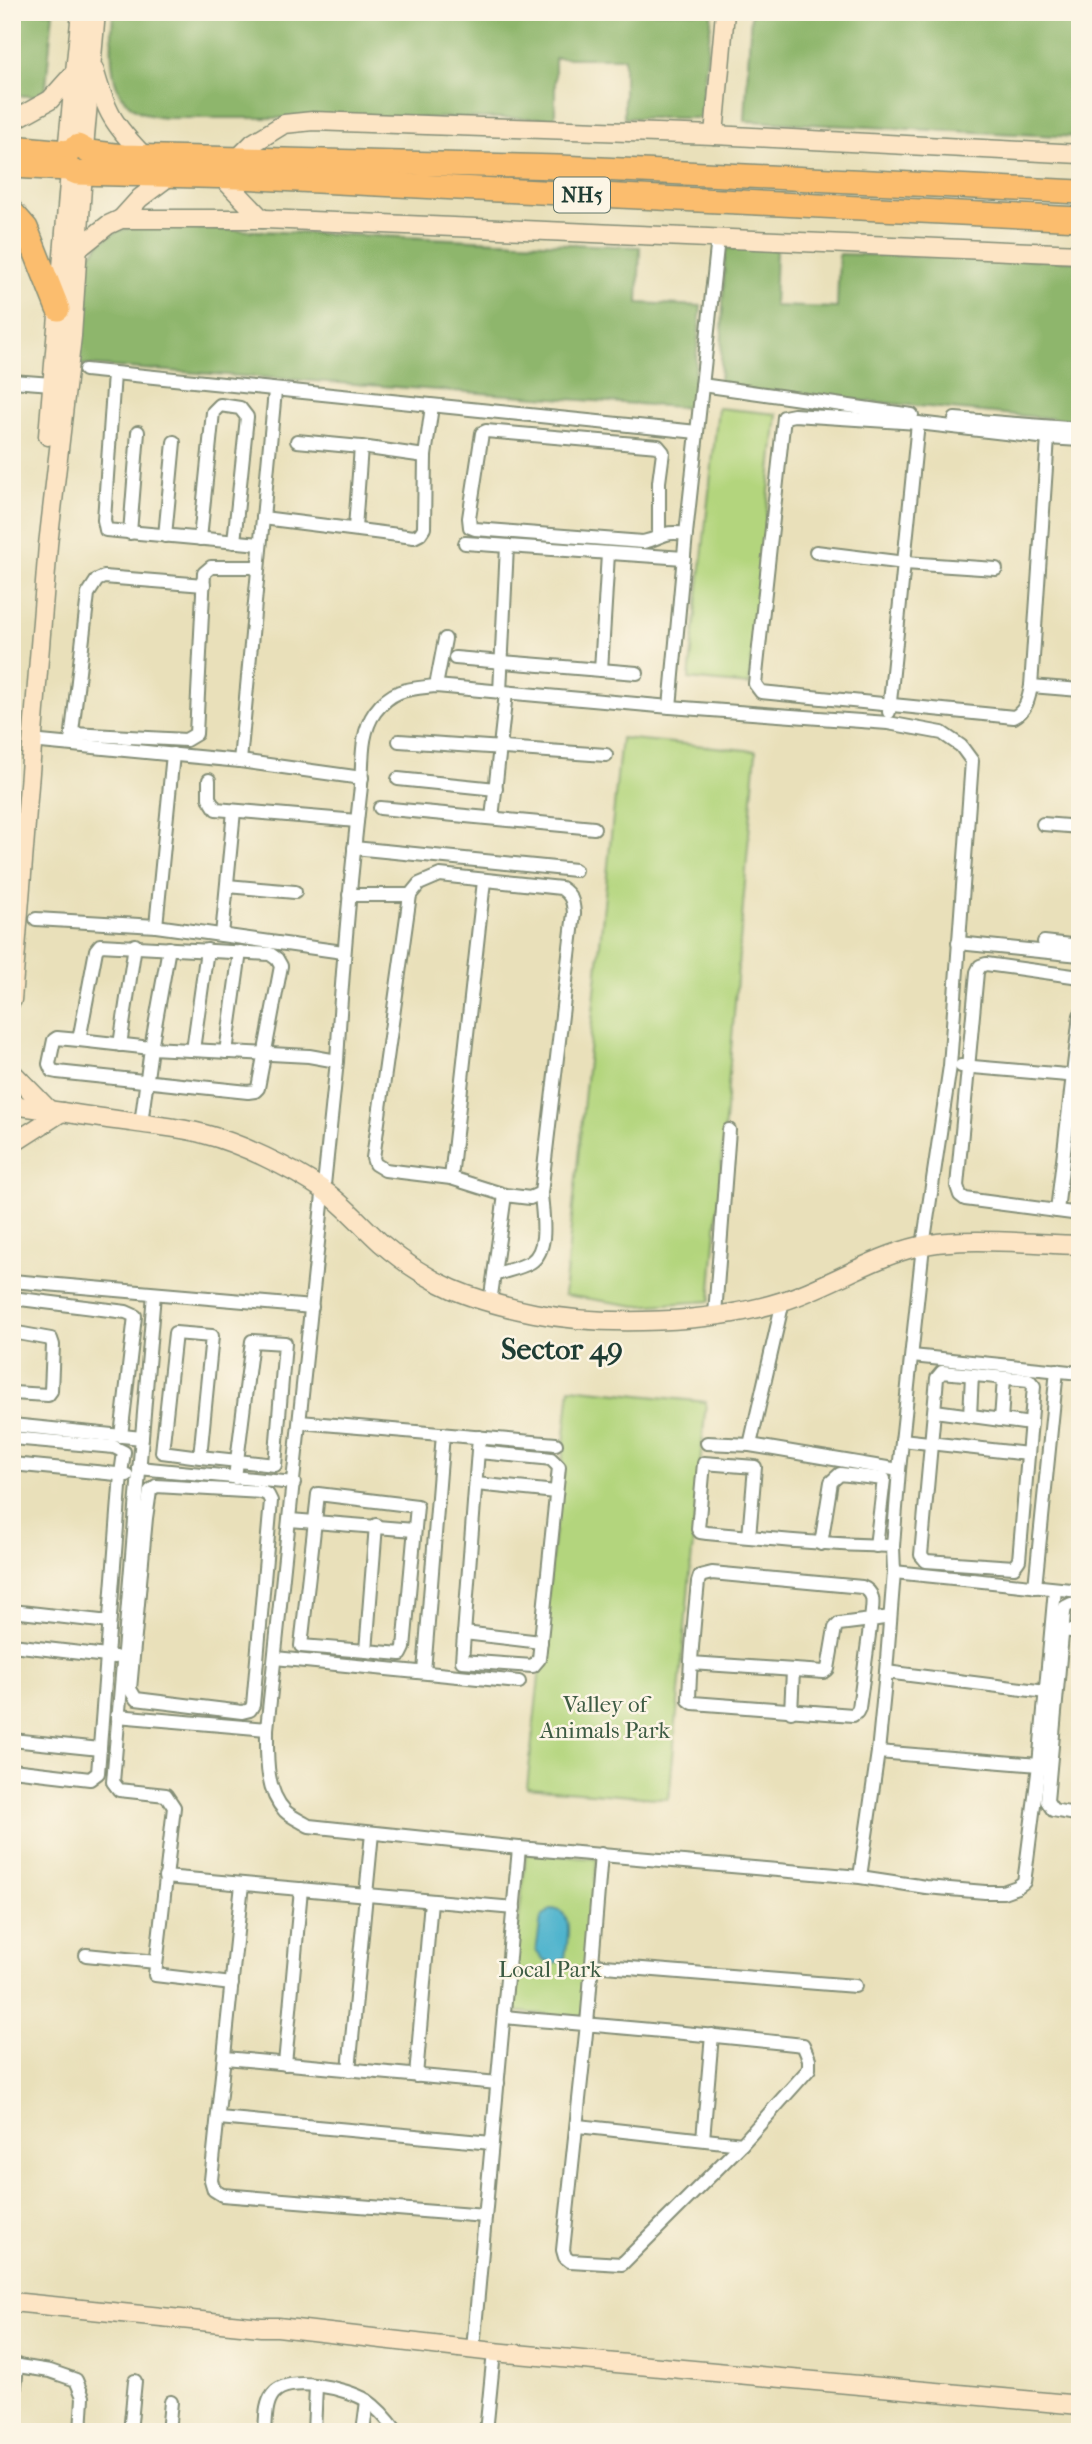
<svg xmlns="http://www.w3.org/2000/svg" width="1092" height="2444" font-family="'IM FELL French Canon',serif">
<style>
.green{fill:#b3d57d;stroke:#698958;stroke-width:2}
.forest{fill:#8eb66c;stroke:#567a50;stroke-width:2}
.water{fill:#4fb4cd;stroke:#377880;stroke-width:2}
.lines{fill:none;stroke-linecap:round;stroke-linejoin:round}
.street-casing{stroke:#848e77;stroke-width:16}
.secondary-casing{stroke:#848e77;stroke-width:21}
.highway-casing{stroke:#848e77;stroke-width:26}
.street{stroke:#fff;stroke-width:12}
.secondary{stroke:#fde5c5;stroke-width:18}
.highway{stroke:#fbbd6e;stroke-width:23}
.labels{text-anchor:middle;stroke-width:5;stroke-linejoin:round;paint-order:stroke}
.shield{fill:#fcf5e5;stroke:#617469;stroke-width:2}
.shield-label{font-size:21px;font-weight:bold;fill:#1f3d34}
.park-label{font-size:23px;fill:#3d5b43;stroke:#fcf5e5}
.district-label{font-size:30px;font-weight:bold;fill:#1f3d34;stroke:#fcf5e5}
</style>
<rect width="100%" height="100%" fill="#fcf5e5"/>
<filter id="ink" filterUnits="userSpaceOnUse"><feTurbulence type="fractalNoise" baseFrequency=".0143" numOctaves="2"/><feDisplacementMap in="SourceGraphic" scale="14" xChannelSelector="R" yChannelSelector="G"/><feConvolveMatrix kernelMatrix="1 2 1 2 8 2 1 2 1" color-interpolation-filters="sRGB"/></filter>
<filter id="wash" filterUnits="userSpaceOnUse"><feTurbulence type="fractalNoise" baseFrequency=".00686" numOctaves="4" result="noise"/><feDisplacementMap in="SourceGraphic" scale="28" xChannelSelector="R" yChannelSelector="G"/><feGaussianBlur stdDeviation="1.57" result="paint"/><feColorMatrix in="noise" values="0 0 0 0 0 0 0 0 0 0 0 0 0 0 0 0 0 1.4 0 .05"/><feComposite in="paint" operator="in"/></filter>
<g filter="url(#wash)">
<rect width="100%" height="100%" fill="#e9e0ba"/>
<g class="green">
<path d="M718,408L777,414L749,685L689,679Z"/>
<path d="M621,738L756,751L710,1301L637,1306L564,1295Z"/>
<path d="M570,1388L706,1402L669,1799L527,1788Z"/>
<path d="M526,1853L597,1859L583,2018L509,2011Z"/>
</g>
<g class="forest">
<path d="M12,12H53L45,97L12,95Z"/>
<path d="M113,12H712L700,118H624V58H555V118H167C103,114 111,59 113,12Z"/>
<path d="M751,12H1080V137L745,121Z"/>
<path d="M136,226L640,247L638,303L701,306L692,408L72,364L84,262L102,241L118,231Z"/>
<path d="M725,248L776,249L774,306L837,308L839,254L1080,261V421L720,388Z"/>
</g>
<path class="water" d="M551,1909C576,1910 567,1941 565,1958L555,1964L544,1961L536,1951L541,1918Z"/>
</g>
<g filter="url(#ink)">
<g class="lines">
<g class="street-casing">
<g id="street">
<path d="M85,370L697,432"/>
<path d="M114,374L104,520L106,530L260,544"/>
<path d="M12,381L52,384"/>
<path d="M702,385L912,415"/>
<path d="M955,419L1080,429"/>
<path d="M918,423L794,415L784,417L755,684L761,692L1014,717C1026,711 1029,698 1031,686L1048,438L1080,440"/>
<path d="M297,441L361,447"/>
<path d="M263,518L414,537L420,534L424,528L425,456L432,406"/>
<path d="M355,528L361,447L425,456"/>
<path d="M130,533L138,432"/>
<path d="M165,536L174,442"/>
<path d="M659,536V482L663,452L658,446L486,431L482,433L469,518L470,527L475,529L643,542C664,538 661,530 686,534"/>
<path d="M200,539L213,412L220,405L240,408L247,417L234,542"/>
<path d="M465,543L684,558"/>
<path d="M816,552L905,563L996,569"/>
<path d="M455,658L637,673"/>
<path d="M601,670L608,554"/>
<path d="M436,686L445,639"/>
<path d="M1031,686L1080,690"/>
<path d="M500,692L507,546"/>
<path d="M670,707L686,534L718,238"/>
<path d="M889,712L918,423L1048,438V427"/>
<path d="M73,734L186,740L196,734L204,573L211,567H258"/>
<path d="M71,741L88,594L97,580L104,577L204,585"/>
<path d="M399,741L606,755"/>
<path d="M41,742L240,761L362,778"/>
<path d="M240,761L275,391"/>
<path d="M398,779L496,789"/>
<path d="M209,780V798L216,809L357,821"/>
<path d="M380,808L594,828"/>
<path d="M492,818L506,693"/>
<path d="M1043,824L1080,827"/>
<path d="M354,848L575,870"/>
<path d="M440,875L561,888C571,895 573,900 574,913L542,1185L541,1193L530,1198L505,1195L451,1178L385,1170L375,1164L373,1158L410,895L419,884Z"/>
<path d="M227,886L295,892"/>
<path d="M349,895H410"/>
<path d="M36,919L156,926L343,952"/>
<path d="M156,926L173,754"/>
<path d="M222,935L234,811"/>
<path d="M1044,942L1080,946"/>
<path d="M958,943L1080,955"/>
<path d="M169,948L151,1048L309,1056L337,1061"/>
<path d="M1080,977L986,964L980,966L977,972L957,1186L960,1195L965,1199L1080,1214"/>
<path d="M79,1040L57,1038L54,1040L49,1064L52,1071L57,1072L248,1092L255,1091L258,1088L281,966L277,959L270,954L100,945L96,950L79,1040L151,1048L141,1124"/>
<path d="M120,1045L135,945"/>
<path d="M193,1050L207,950"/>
<path d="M226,1052L240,952"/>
<path d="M961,1066L1079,1076"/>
<path d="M451,1178L484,881"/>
<path d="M1057,1211L1080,1015"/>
<path d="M494,1275C505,1271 521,1268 531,1262C550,1249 542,1213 541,1193"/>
<path d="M12,1281L312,1307"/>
<path d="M154,1294L113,1782L119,1790L166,1795L174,1807L155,1975L232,1984"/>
<path d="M12,1298L126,1312L135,1316L121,1436"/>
<path d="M490,1303L505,1195"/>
<path d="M715,1314L729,1130"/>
<path d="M12,1332L51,1339L53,1345L51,1391L48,1395L12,1393"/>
<path d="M912,1356L1080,1373"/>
<path d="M942,1372L1029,1380L1034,1386L1019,1560L1014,1567L926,1561L921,1555L937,1378Z"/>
<path d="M935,1411L1031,1424"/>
<path d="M970,1416L972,1375"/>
<path d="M1001,1420L1004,1378"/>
<path d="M300,1422L556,1444"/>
<path d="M12,1425L142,1438"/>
<path d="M12,1438L114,1447L124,1452L121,1474L98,1773L90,1779L12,1770"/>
<path d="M902,1440L1028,1454"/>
<path d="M707,1443L750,1445L899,1470"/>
<path d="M750,1445L783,1301"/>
<path d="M479,1452L543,1458L551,1459L559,1467L539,1659L533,1666L462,1661L479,1437"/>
<path d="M200,1457L162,1452L175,1333L212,1336L200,1457L275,1465L285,1343L252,1341L237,1461L235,1478"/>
<path d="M12,1464L127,1475"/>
<path d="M139,1468L294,1483"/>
<path d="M476,1484L556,1492"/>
<path d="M156,1486L262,1492L268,1495L271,1501L253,1705L250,1710L242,1712L136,1699L130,1689L146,1518L150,1491Z"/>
<path d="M290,1520L414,1530"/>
<path d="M749,1537L755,1467L704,1463L698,1529L700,1532L707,1533C769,1539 831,1545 893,1546"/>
<path d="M821,1544L831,1482L840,1474L884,1479L876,1546"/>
<path d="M894,1572L1080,1591"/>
<path d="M1035,1587L1057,1370"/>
<path d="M1080,1605L1071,1604L1065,1607L1064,1613L1047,1801L1053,1810L1080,1815"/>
<path d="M12,1611L109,1622"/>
<path d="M1062,1630L1080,1632"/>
<path d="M464,1633L541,1642"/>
<path d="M12,1645L115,1657"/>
<path d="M366,1651L401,1654L404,1648L417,1506L318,1494L301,1646L366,1651L376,1525"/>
<path d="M275,1658L519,1682"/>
<path d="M691,1663L824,1672L828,1669L835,1628L839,1624L871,1620L859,1708L857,1712L853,1715L693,1703L689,1700C690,1660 694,1621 698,1582L700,1576L712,1573L862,1587C877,1593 872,1606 871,1620L890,1617"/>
<path d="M424,1672L443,1434"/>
<path d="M886,1672L1046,1692"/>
<path d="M791,1712L793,1671"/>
<path d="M117,1716L267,1729"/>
<path d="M12,1740L100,1749"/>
<path d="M878,1752L1039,1765"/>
<path d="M165,1877L514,1908"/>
<path d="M860,1877L878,1752L886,1672L894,1572L893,1546L899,1470L923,1246L950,1066L972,761L961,746L942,733L888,723L670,707L436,686C409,689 393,688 375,712C358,736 364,768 360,795C350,884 342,972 337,1061L267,1729C267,1756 265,1790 285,1811C291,1817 301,1821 309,1826L519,1848L860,1877L926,1887L985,1892H1003L1017,1887L1024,1882L1026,1868L1039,1765L1055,1589"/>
<path d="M242,1884L211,2180L214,2190L222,2195L485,2216"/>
<path d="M86,1955L156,1962"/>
<path d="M592,1965L855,1986"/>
<path d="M504,2017C604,2026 703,2034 803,2045L809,2059V2069L742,2144L622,2264L570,2261L565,2257L563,2250L587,2024L601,1854"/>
<path d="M225,2058L498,2083"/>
<path d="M285,2064L301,1889"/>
<path d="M349,2070L372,1833"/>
<path d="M416,2076L431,1901"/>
<path d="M219,2118L492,2143"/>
<path d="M578,2126L742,2144"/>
<path d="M703,2139L712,2035"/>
<path d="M473,2349L519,1848"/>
<path d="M12,2365L50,2371L76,2380L83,2397L81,2432"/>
<path d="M12,2418L17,2365"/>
<path d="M130,2432L135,2381"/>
<path d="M168,2432L171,2402"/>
<path d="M265,2432C266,2420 265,2404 273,2394C288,2374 348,2389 366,2400C378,2408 389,2421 397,2432"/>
<path d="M314,2432L316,2386"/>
<path d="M363,2432L367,2401"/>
<path d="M486,2432L494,2352"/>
</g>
</g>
<g class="secondary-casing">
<g id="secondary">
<path d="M94,69C106,112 113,124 144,156"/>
<path d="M12,121L50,100L76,71"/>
<path d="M714,135L725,12"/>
<path d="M84,148L96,12"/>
<path d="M67,152L81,12"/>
<path d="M237,159L253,143L284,124L313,121L714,135L1080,154"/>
<path d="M222,177L262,219"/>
<path d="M121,219L140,198L171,175"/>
<path d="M78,249L108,225L121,219H265L1080,254"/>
<path d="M48,436L70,171"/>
<path d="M12,1000L48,545L72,336L83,172"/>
<path d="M12,1072L49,1110"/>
<path d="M12,1105C52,1110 91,1117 131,1122C155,1126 180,1127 204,1134C240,1143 291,1168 322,1189C344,1204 362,1226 381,1243C431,1286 471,1300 534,1313C604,1327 715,1323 783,1301C830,1286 872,1257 920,1246C964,1236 1034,1244 1080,1245"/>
<path d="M12,1144L62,1112"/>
<path d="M12,2302L261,2327H278L494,2352L1080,2405"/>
</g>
</g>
<g class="highway-casing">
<g id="highway">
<path d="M12,147L67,152L78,146L89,152L123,156L560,167L1080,192"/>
<path d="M67,152L65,164L68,169L77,173L238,177L1080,219"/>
<path d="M12,166L68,169"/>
<path d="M12,212L26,228L58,309"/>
</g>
</g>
<use href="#street" class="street"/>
<use href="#secondary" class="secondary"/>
<use href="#highway" class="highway"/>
</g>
</g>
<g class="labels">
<rect class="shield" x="554" y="177.5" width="56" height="35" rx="5"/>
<g class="shield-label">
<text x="582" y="202">NH5</text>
</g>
<g class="park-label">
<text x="605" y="1712">Valley of<tspan x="605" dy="26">Animals Park</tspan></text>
<text x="550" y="1977">Local Park</text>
</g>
<g class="district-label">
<text x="562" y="1359">Sector 49</text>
</g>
</g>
<rect width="1092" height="2444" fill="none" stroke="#fcf5e5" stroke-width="42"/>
</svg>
